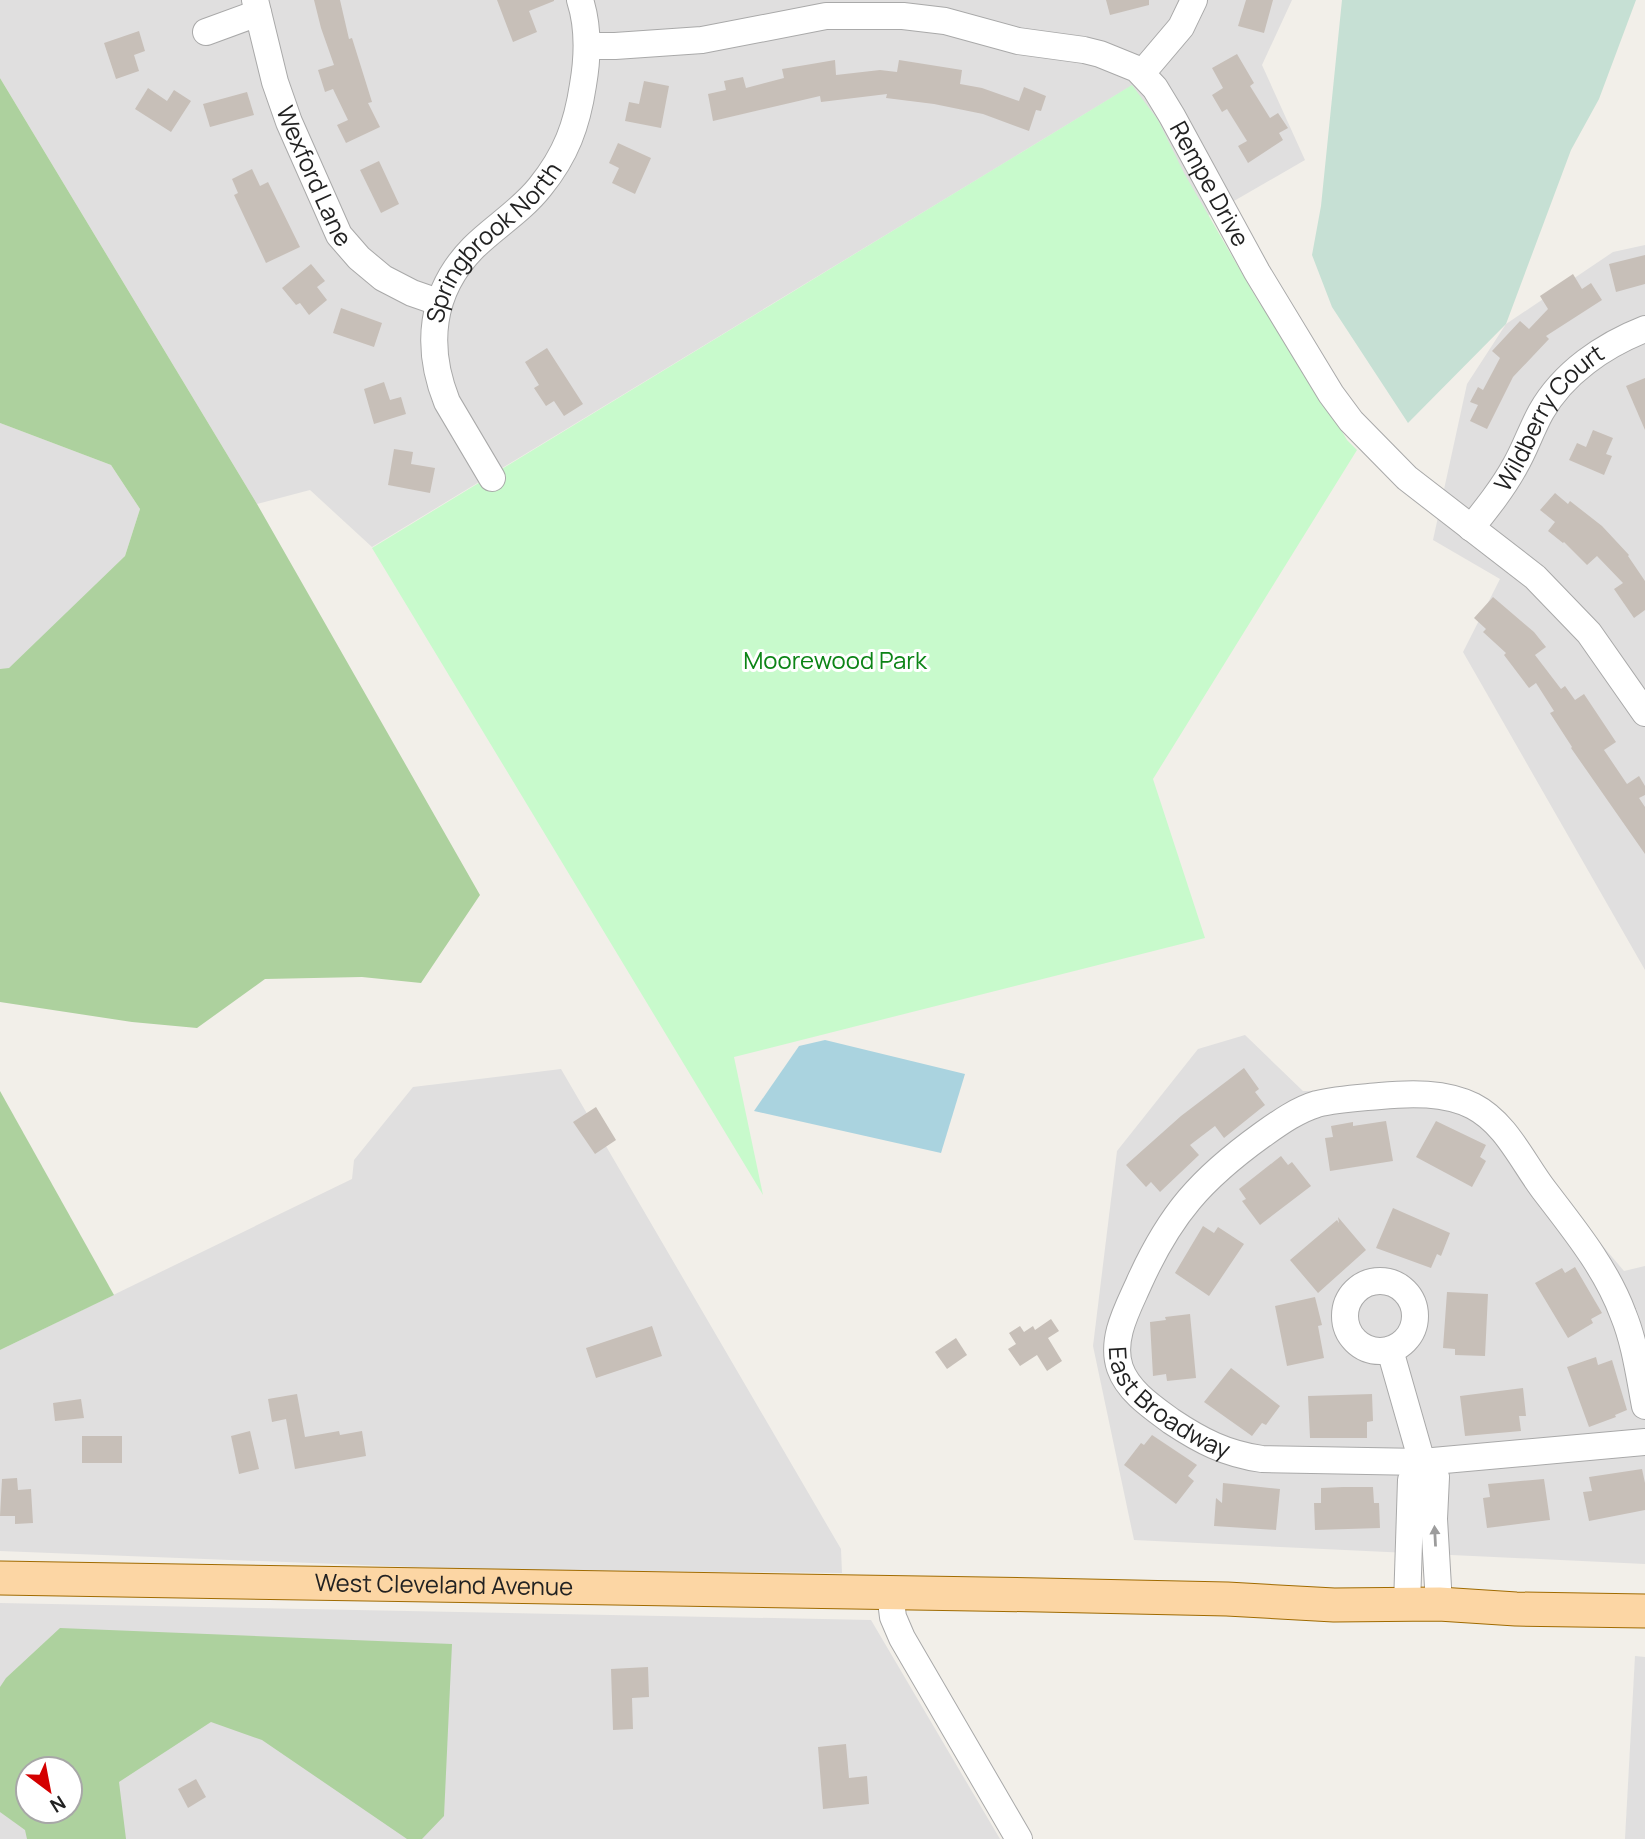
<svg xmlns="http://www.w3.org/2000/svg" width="1645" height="1839" font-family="Manrope,sans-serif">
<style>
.residential{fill:#e0dfdf;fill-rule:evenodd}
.forest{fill:#add19e;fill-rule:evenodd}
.wetland{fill:#c6e0d4}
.park{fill:#c8facc}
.water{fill:#aad3df}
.building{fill:#c7bfb8}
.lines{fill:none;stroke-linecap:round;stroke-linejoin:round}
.minor-casing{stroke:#a9a9a9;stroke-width:28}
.major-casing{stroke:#a06b00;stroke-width:35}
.minor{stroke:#fff;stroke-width:26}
.major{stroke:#fcd6a4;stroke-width:33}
.oneway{fill:#9c9c9c}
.labels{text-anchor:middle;stroke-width:6;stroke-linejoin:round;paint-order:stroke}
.street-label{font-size:24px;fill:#222;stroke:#fff}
.park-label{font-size:24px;fill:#0c8416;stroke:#fff}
</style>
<rect width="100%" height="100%" fill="#f2efe9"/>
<g class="residential">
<path d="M0,0H1292L1262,65L1305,160L1208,216L1131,86L372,547L310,490L257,504L0,78Z"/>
<path d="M1645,245V970L1463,652L1500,579L1433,540L1467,384L1506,324L1613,252Z"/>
<path d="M0,423L111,465L140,509L125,556L9,669H0Z"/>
<path d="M1245,1035L1303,1091L1470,1090L1624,1271L1645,1266V1564L1134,1540L1093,1346L1117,1151L1198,1049Z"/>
<path d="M561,1069L841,1549L842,1573L492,1570L0,1551V1350L352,1179L354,1160L413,1087Z"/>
<path d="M0,1603L871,1620L1000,1839H0ZM28,1769H70V1811H28Z"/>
<path d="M1635,1656L1645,1657V1839H1625Z"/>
</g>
<g class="forest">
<path d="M0,78L257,504L480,895L421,983L362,977L265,979L197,1028L132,1022L0,1002V669L9,668L125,556L140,509L111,465L0,423Z"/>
<path d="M0,1091L114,1295L0,1350Z"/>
<path d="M60,1628L452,1644L444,1816L422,1839H407L262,1740L211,1722L119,1782L126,1839H27L25,1830L0,1812V1687L6,1678ZM28,1769H70V1811H28Z"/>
</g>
<path class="wetland" d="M1342,0H1636L1599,99L1571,150L1506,324L1408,423L1332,307L1312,255L1321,206Z"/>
<path class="park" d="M1132,85L1158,120L1184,173L1258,301L1299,358L1347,440L1357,450L1153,779L1205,938L734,1057L763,1195L372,548Z"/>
<path class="water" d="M825,1040L965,1074L941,1153L754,1111L799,1046Z"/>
<g class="building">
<path d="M314,0H340L349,39L352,38L372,102L368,103L380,127L346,143L337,125L348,120L333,89L325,92L318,70L334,65L321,28Z"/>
<path d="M497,0H554V1L529,11L537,32L513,42Z"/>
<path d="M1106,0H1149V5L1110,15Z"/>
<path d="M1246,0H1273L1264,33L1238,26Z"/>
<path d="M139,31L145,51L134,55L139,71L116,79L104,43Z"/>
<path d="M1237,54L1254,83L1250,86L1270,118L1278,113L1288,128L1279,133L1283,140L1248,163L1238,146L1247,141L1227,109L1222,112L1212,95L1223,88L1212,68Z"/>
<path d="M835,60L836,75L880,70L897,72L899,60L962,70L960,84L982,88L1019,101L1024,87L1046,96L1041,111L1036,110L1029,131L983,114L934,104L886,98L887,94L821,102L820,96L713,121L708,94L726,90L724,81L743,77L746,88L784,78L782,69Z"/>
<path d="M644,81L669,86L661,128L625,121L629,102L639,104Z"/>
<path d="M148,88L167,101L174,90L191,101L171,132L135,109Z"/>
<path d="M247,92L254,115L210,127L203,104Z"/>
<path d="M618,143L651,158L635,194L612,183L619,168L609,163Z"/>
<path d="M379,161L399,204L381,213L360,170Z"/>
<path d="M252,169L260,186L268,182L300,247L266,263L234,195L238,193L232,179Z"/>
<path d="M1645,255V284L1616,292L1609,264Z"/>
<path d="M311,264L325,281L317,287L327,300L309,315L300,303L296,305L282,288Z"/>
<path d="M1573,274L1582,289L1591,283L1602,300L1546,336L1549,339L1513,377L1487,429L1470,421L1478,405L1470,402L1478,387L1483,390L1500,358L1492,351L1520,321L1529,329L1548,309L1540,296Z"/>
<path d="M341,308L382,323L374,347L333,333Z"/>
<path d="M547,348L583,404L564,416L554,401L546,406L534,388L539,385L525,362Z"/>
<path d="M1645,378V430L1626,386Z"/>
<path d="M384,382L390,400L401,397L406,414L374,424L364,389Z"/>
<path d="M1593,430L1613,438L1606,454L1612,456L1604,475L1569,460L1577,443L1586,447Z"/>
<path d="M394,449L413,452L411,464L435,468L430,493L388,485Z"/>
<path d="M1555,493L1568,504L1570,501L1602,526L1629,555L1628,556L1645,581V610L1634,618L1614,589L1623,583L1597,556L1587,565L1564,542L1563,543L1548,531L1555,522L1540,510Z"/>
<path d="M1493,597L1534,632L1546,647L1535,655L1561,689L1565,686L1575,700L1584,694L1616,742L1604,750L1627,784L1639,776L1645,786V795L1639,798L1645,807V854L1571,748L1572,747L1550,713L1554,711L1536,683L1529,688L1504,655L1506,653L1483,632L1486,629L1474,618Z"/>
<path d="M1244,1068L1259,1089L1255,1092L1265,1105L1224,1138L1215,1126L1190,1145L1199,1155L1160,1192L1151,1182L1146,1187L1126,1165L1181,1116Z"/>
<path d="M596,1107L616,1140L595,1154L573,1122Z"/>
<path d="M1386,1121L1393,1161L1330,1171L1325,1138L1333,1137L1331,1126L1353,1122V1126Z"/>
<path d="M1436,1121L1486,1145L1480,1157L1486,1161L1472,1187L1416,1157Z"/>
<path d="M1281,1156L1288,1165L1292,1162L1311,1186L1260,1225L1242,1201L1246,1199L1239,1189Z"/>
<path d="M1393,1208L1450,1233L1441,1256L1437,1254L1431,1268L1376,1248Z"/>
<path d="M1338,1217L1366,1250L1318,1293L1290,1260L1337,1220L1339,1223Z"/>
<path d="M1203,1226L1214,1233L1218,1227L1244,1244L1209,1296L1175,1273Z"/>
<path d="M1575,1267L1602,1313L1591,1319L1593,1323L1568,1338L1535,1283L1562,1268L1565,1273Z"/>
<path d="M1447,1292L1488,1294L1485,1356L1455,1355V1349L1443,1348Z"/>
<path d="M1315,1297L1322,1325L1318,1326L1324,1358L1287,1366L1275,1306Z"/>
<path d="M1190,1314L1196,1378L1167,1381L1166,1374L1153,1376L1150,1322L1166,1320L1165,1317Z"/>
<path d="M1051,1319L1059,1331L1048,1338L1062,1361L1047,1371L1037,1355L1020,1366L1008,1349L1016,1344L1009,1333L1020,1326L1024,1332L1033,1326L1035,1330Z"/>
<path d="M652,1326L662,1356L596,1378L586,1348Z"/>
<path d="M956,1338L967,1355L947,1369L935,1352Z"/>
<path d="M1596,1357L1598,1365L1612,1360L1627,1410L1615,1415L1616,1417L1589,1427L1567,1367Z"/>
<path d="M1231,1368L1280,1406L1266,1425L1262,1423L1252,1436L1204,1402Z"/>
<path d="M1523,1388L1526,1416H1519L1521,1431L1465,1436L1460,1396Z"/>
<path d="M297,1394L305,1437L339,1431L340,1435L362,1431L366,1456L295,1469L286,1419L272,1422L268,1399Z"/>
<path d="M1372,1394L1373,1421L1367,1422V1438H1310L1308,1396Z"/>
<path d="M81,1399L84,1418L55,1421L53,1403Z"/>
<path d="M250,1431L259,1469L239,1474L231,1436Z"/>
<path d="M1152,1435L1197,1465L1188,1476L1194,1481L1176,1504L1124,1465L1141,1443L1144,1445Z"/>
<rect x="82" y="1436" width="40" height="27"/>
<path d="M1642,1469L1645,1483V1510L1589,1521L1583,1492L1592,1491L1589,1477Z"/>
<path d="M17,1478L18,1490L31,1489L33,1523L15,1524V1516H0L2,1479Z"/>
<path d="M1544,1479L1550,1520L1487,1528L1483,1498L1490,1497L1488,1484Z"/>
<path d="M1223,1483L1280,1489L1276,1530L1214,1526L1216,1498L1222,1503Z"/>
<path d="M1343,1487H1373L1374,1503H1379L1380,1528L1315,1530L1314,1503H1321V1488Z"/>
<path d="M648,1667L649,1697L632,1698L633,1729L613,1730L611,1669Z"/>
<path d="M846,1744L849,1778L867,1776L869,1804L823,1809L818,1747Z"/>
<path d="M196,1779L206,1797L188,1808L178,1789Z"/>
</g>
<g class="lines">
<g class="minor-casing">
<g id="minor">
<path id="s1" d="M255,0L275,82L289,122L339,235L359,258L383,278L412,293L438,302"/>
<path d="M206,32L258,13"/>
<path id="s2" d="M588,46H615L702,40L826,16H903L945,21L1018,41L1084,50L1100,54L1137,69L1155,88L1172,116L1257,272L1331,394L1351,421L1407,478L1535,577L1589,633L1645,713"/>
<path d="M1142,73L1181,27L1194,0"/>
<path id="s3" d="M492,478L447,402C425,347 430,292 473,248C494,227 521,211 540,187C566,155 577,125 583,85C588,56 589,28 580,0"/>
<path id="s4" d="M1471,528C1487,508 1503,488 1515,466C1525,449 1531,430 1541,412C1563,373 1604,345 1645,329"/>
<circle cx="1380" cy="1316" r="35"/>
<path d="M1390,1350L1422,1462L1436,1477L1434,1519L1439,1604"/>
<path id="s5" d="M1645,1406C1639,1375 1635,1343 1623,1314C1606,1268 1573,1228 1544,1190C1522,1161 1506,1123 1473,1106C1445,1092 1410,1093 1380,1096C1359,1098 1337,1099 1317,1104C1297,1110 1279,1123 1262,1135C1201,1179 1170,1214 1139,1283C1128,1308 1110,1339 1120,1368C1128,1391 1152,1407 1171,1421C1201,1441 1226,1454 1262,1459L1422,1462L1645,1442"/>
<path d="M890,1593L893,1617L902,1638L1019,1839"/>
<path d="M1407,1605L1411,1480L1422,1462"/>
</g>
</g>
<g class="major-casing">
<g id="major">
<path id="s6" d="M0,1578L1041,1595L1227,1599L1334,1605L1439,1604L1516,1609L1645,1611"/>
</g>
</g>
<use href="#minor" class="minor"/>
<use href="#major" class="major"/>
</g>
<defs><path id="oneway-solid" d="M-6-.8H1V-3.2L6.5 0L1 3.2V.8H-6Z" transform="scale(1.75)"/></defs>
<use class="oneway" href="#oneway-solid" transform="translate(1435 1536) rotate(-93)"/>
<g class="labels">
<g class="street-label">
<text dy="8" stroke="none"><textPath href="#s1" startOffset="186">Wexford Lane</textPath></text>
<text dy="8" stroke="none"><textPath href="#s2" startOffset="695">Rempe Drive</textPath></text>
<text dy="8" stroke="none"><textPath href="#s3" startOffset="271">Springbrook North</textPath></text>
<text dy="8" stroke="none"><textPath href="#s4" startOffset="136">Wildberry Court</textPath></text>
<text dy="8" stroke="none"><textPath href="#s5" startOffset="919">East Broadway</textPath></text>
<text dy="8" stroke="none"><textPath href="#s6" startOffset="444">West Cleveland Avenue</textPath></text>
</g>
<g class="park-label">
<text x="835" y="669">Moorewood Park</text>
</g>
</g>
<g transform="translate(49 1790) rotate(148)"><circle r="33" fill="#ffffff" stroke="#a7a7a7" stroke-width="2"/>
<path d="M0-5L12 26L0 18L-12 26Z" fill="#d40000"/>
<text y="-10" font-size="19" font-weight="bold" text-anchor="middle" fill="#222222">N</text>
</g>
</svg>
